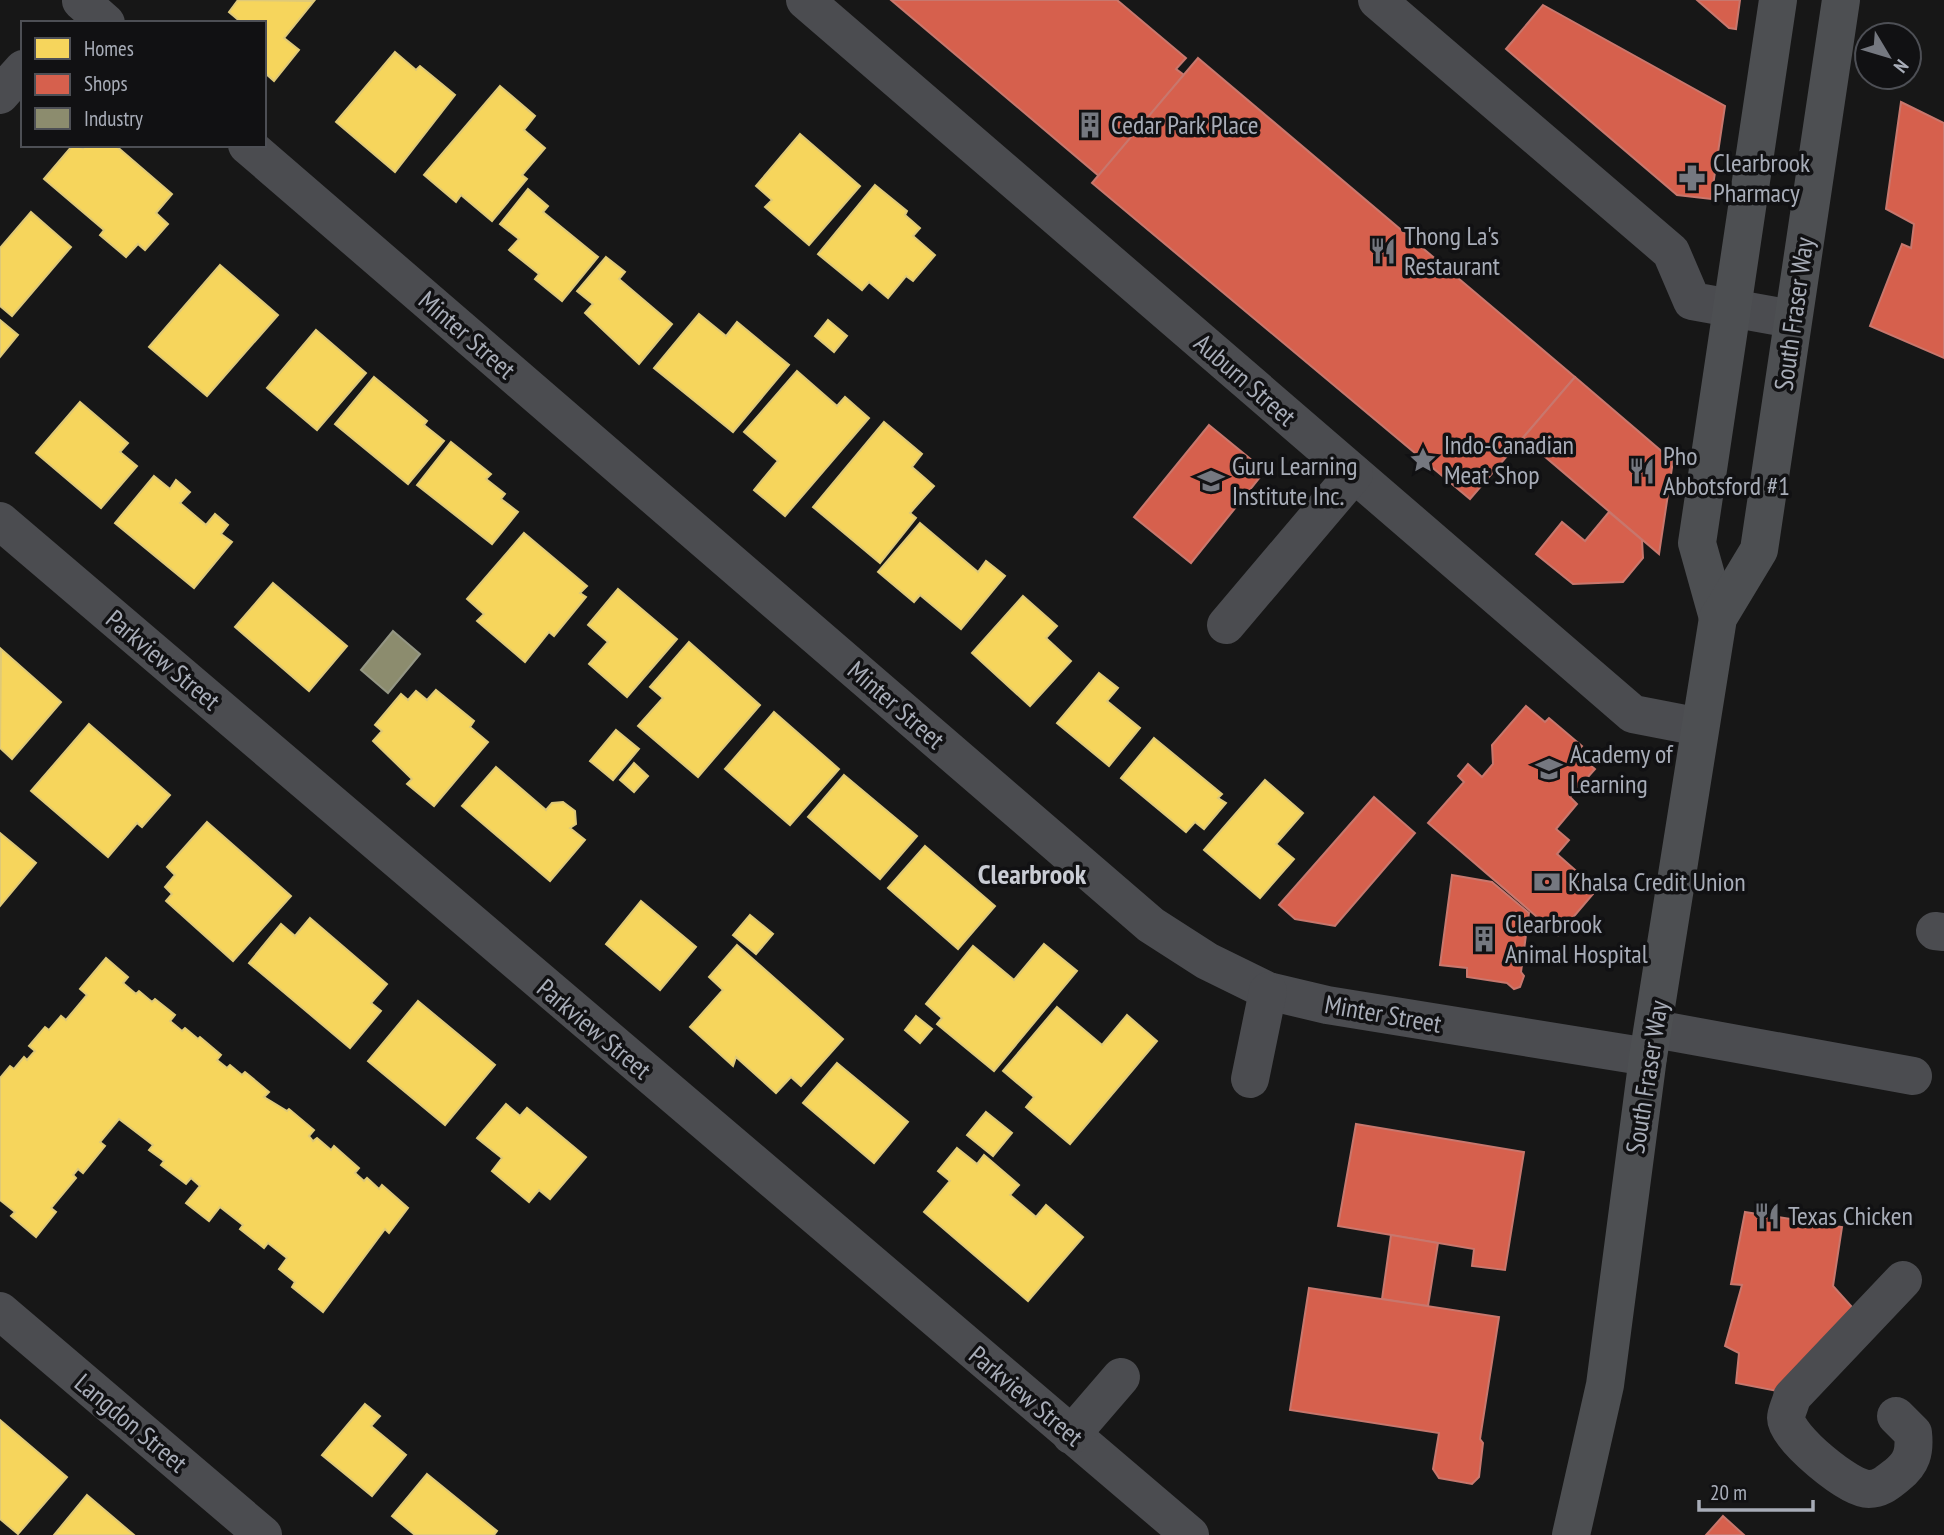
<svg xmlns="http://www.w3.org/2000/svg" width="1944" height="1535" font-family="'PT Sans Narrow',sans-serif">
<style>
.homes{fill:#f6d55c;stroke:#dfc978;stroke-width:2}
.shops{fill:#d6604d;stroke:#c8776d;stroke-width:2}
.industry{fill:#8c8c6e;stroke:#949684;stroke-width:2}
.lines{fill:none;stroke-linecap:round;stroke-linejoin:round}
.minor{stroke:#4b4c50;stroke-width:38}
.major{stroke:#4d4f52;stroke-width:38}
.labels{text-anchor:middle;stroke-width:7;stroke-linejoin:round;paint-order:stroke}
.poi-label{font-size:26px;fill:#a8adb8;stroke:#111113;text-anchor:start}
.street-label{font-size:26px;fill:#a8adb8;stroke:#111113}
.neighbourhood-label{font-size:28px;font-weight:bold;fill:#c9ccd4;stroke:#111113}
</style>
<rect width="100%" height="100%" fill="#171717"/>
<g class="homes">
<path d="M238,0L314,1L284,38L299,50L274,81L264,72V23H242L229,12Z"/>
<path d="M395,52L416,70L420,66L455,95L395,172L336,122Z"/>
<path d="M500,86L535,116L524,130L545,148L522,175L527,179L492,221L461,195L456,202L424,175Z"/>
<path d="M800,134L860,186L809,245L765,207L772,200L756,186Z"/>
<path d="M73,145L83,148L86,145H115L172,194L156,213L168,224L145,250L138,244L126,257L100,235L104,230L44,179Z"/>
<path d="M875,185L907,211L905,215L920,228L913,236L935,255L913,281L906,276L888,298L869,282L862,290L818,254Z"/>
<path d="M528,189L548,206L543,212L598,257L562,301L535,279L539,274L509,250L519,239L500,224Z"/>
<path d="M31,212L71,247L12,316L0,306V248Z"/>
<path d="M606,257L625,272L619,279L672,324L639,364L585,313L593,304L577,291Z"/>
<path d="M220,265L278,315L207,396L149,347Z"/>
<path d="M699,314L726,336L737,322L789,365L733,432L654,368Z"/>
<path d="M0,320L18,335L0,357Z"/>
<path d="M828,320L847,336L834,352L815,336Z"/>
<path d="M316,330L366,373L317,430L267,388Z"/>
<path d="M797,371L837,406L845,397L869,418L785,516L754,490L778,461L744,432Z"/>
<path d="M374,377L427,421L424,425L444,441L408,484L335,424Z"/>
<path d="M80,402L128,443L120,452L137,466L101,508L36,453Z"/>
<path d="M884,422L922,454L912,467L934,486L910,513L916,518L880,563L813,507Z"/>
<path d="M451,442L491,474L486,479L505,494L501,499L518,512L492,544L417,485Z"/>
<path d="M154,476L170,489L176,480L190,492L180,503L206,525L215,514L228,525L221,534L232,542L194,588L115,523Z"/>
<path d="M920,523L978,572L986,561L1005,576L961,629L920,595L914,602L878,572Z"/>
<path d="M524,533L587,586L580,593L586,597L554,636L549,632L525,662L477,621L484,614L467,599Z"/>
<path d="M273,583L347,646L309,691L235,627Z"/>
<path d="M618,589L677,639L627,697L589,664L608,642L588,625Z"/>
<path d="M1023,596L1057,626L1046,638L1071,661L1030,706L972,653Z"/>
<path d="M689,642L760,705L698,777L638,726L663,698L650,687Z"/>
<path d="M1,649L61,702L12,759L0,748Z"/>
<path d="M1099,673L1118,688L1107,701L1140,728L1109,766L1057,723Z"/>
<path d="M436,690L474,721L470,727L488,742L434,806L407,784L412,779L373,741L382,731L375,725L401,694L408,700L416,691L427,700Z"/>
<path d="M774,712L839,769L790,825L725,769Z"/>
<path d="M89,724L170,795L142,827L137,823L108,857L31,791Z"/>
<path d="M616,730L639,749L613,780L590,761Z"/>
<path d="M1154,738L1222,794L1218,798L1226,803L1204,829L1195,822L1186,832L1121,778Z"/>
<path d="M634,763L648,776L634,792L620,780Z"/>
<path d="M496,767L546,810L552,803L563,802L575,811L576,824L570,828L585,840L550,881L462,806Z"/>
<path d="M844,775L917,836L880,879L808,817Z"/>
<path d="M1265,780L1303,813L1276,844L1294,859L1260,898L1204,850Z"/>
<path d="M207,822L291,896L233,961L166,901L172,894L165,887L175,875L167,867Z"/>
<path d="M0,833L36,863L0,906Z"/>
<path d="M925,846L995,906L958,949L888,888Z"/>
<path d="M641,901L696,947L660,990L606,944Z"/>
<path d="M750,915L773,934L756,954L733,935Z"/>
<path d="M310,918L387,984L371,1003L381,1011L350,1048L249,963L281,924L295,936Z"/>
<path d="M1044,944L1077,971L994,1071L937,1024L942,1018L926,1004L973,946L1014,980Z"/>
<path d="M737,945L843,1039L801,1086L791,1077L776,1093L736,1057L733,1066L690,1027L723,990L709,977Z"/>
<path d="M106,958L128,977L123,983L136,994L139,991L152,1002L155,999L175,1015L170,1021L182,1031L185,1028L198,1039L200,1037L221,1055L217,1060L227,1068L230,1065L242,1075L245,1072L269,1092L264,1097L287,1111L289,1109L314,1130L309,1136L313,1141L317,1138L331,1150L334,1146L359,1168L355,1173L364,1181L367,1178L379,1189L382,1185L408,1208L389,1233L385,1229L323,1312L292,1287L295,1282L279,1269L287,1258L268,1243L264,1248L240,1229L243,1225L220,1207L209,1221L186,1203L200,1186L191,1178L186,1184L161,1165L164,1161L149,1150L153,1145L119,1119L100,1142L105,1146L83,1173L78,1169L73,1175L76,1178L51,1208L56,1212L36,1237L11,1216L15,1212L0,1200V1078L10,1066L14,1069L24,1057L27,1060L35,1051L29,1046L45,1027L49,1030L61,1016L66,1020L87,995L80,989Z"/>
<path d="M418,1001L495,1065L445,1125L368,1061Z"/>
<path d="M1057,1007L1102,1045L1127,1015L1157,1041L1070,1144L1026,1107L1034,1097L1003,1071Z"/>
<path d="M916,1016L932,1029L920,1043L905,1030Z"/>
<path d="M837,1063L908,1122L874,1163L803,1103Z"/>
<path d="M506,1104L520,1116L527,1108L586,1157L550,1199L539,1190L529,1202L492,1171L502,1158L477,1138Z"/>
<path d="M986,1112L1012,1133L993,1156L967,1135Z"/>
<path d="M957,1148L977,1164L984,1155L1019,1185L1010,1195L1036,1217L1046,1205L1083,1237L1028,1301L924,1212L950,1181L938,1171Z"/>
<path d="M365,1404L380,1416L371,1426L406,1455L372,1496L322,1455Z"/>
<path d="M0,1420L67,1477L18,1534L0,1519Z"/>
<path d="M427,1474L497,1531L494,1535H415L392,1516Z"/>
<path d="M87,1495L134,1535H54Z"/>
</g>
<g class="shops">
<path d="M891,0H1117L1186,58L1176,69L1184,75L1099,176Z"/>
<path d="M1697,0H1740L1736,29L1729,28Z"/>
<path d="M1543,5L1725,106L1711,199L1677,195L1506,49Z"/>
<path d="M1198,58L1575,377L1470,499L1092,183Z"/>
<path d="M1901,102L1944,123V358L1870,326L1902,244L1911,248L1914,224L1886,209Z"/>
<path d="M1575,377L1673,461L1659,554L1523,438Z"/>
<path d="M1209,425L1265,471L1191,563L1134,517Z"/>
<path d="M1609,512L1642,540L1643,558L1623,582L1573,584L1536,554L1562,522L1585,541Z"/>
<path d="M1526,706L1545,722L1549,718L1582,746L1576,753L1595,769L1570,797L1577,804L1556,829L1569,840L1557,854L1591,884L1593,894L1558,935L1428,823L1464,782L1458,776L1468,764L1482,777L1493,764L1492,745Z"/>
<path d="M1374,797L1415,833L1335,926L1295,919L1279,905Z"/>
<path d="M1452,875L1492,882L1529,913L1521,972L1524,976L1520,987L1514,989L1507,983L1467,977V968L1440,965Z"/>
<path d="M1356,1124L1524,1152L1505,1270L1472,1266L1474,1249L1338,1226Z"/>
<path d="M1745,1212L1842,1227L1833,1286L1860,1316L1788,1393L1736,1383L1739,1353L1725,1346L1742,1285L1731,1284Z"/>
<path d="M1391,1235L1438,1243L1428,1306L1382,1299Z"/>
<path d="M1309,1288L1499,1317L1480,1439L1483,1443L1479,1477L1472,1484L1439,1478L1433,1469L1439,1433L1290,1410Z"/>
<path d="M1723,1516L1744,1535H1706Z"/>
</g>
<path class="industry" d="M393,631L420,654L388,693L361,670Z"/>
<g class="lines">
<g class="minor">
<path d="M805,0L1633,714L1700,727"/>
<path d="M1377,0L1671,252L1692,301L1792,319"/>
<path d="M81,1L106,23"/>
<path d="M0,95L23,69"/>
<path d="M247,145L1151,925L1207,961L1268,991L1327,1005L1648,1057"/>
<path d="M0,521L1190,1535"/>
<path d="M1226,625L1354,474"/>
<path d="M1935,931L1944,932"/>
<path d="M1655,1029L1913,1076"/>
<path d="M1250,1079L1268,991"/>
<path d="M0,1311L263,1535"/>
<path d="M1896,1416L1913,1433C1915,1452 1912,1463 1897,1475C1888,1482 1881,1489 1869,1489C1850,1490 1786,1437 1786,1418C1786,1412 1791,1403 1792,1397L1903,1280"/>
<path d="M1071,1435L1121,1377"/>
</g>
<g class="major">
<path d="M1718,618L1697,543L1778,0"/>
<path d="M1571,1535L1605,1385L1648,1057L1718,618L1759,550L1841,0"/>
</g>
</g>
<defs>
<g id="building-bare" transform="scale(2.1)"><path d="M-4-6H4V6H1V3H-1V6H-4ZM-2.5-4.3h1.7v1.8h-1.7ZM.8-4.3h1.7v1.8H.8ZM-2.5-1h1.7V.8h-1.7ZM.8-1h1.7V.8H.8Z" fill="#757880" stroke="#111113" stroke-width="2.5" paint-order="stroke"/></g>
<g id="pharmacy-bare" transform="scale(2.1)"><path d="M-2-6h4v4h4v4h-4v4h-4v-4h-4v-4h4Z" fill="#757880" stroke="#111113" stroke-width="2.5" paint-order="stroke"/></g>
<g id="restaurant-bare" transform="scale(2.1)"><path d="M-5-6h1v4h1v-4h1v4h1v-4h1v5L-1.5 .5V6h-2V.5L-5-1ZM5-6V6H3V1.5H1.5Q1.5-4 5-6Z" fill="#757880" stroke="#111113" stroke-width="2.5" paint-order="stroke"/></g>
<g id="sight-bare" transform="scale(2.1)"><path d="M0-6L1.8-2.2L6-1.7L2.9 1.2L3.7 5.4L0 3.3L-3.7 5.4L-2.9 1.2L-6-1.7L-1.8-2.2Z" fill="#757880" stroke="#111113" stroke-width="2.5" paint-order="stroke"/></g>
<g id="school-bare" transform="scale(2.1)"><path d="M0-5L7-2L0 1L-7-2ZM-4 1L0 2.5L4 1V4Q0 6-4 4Z" fill="#757880" stroke="#111113" stroke-width="2.5" paint-order="stroke"/></g>
<g id="university-bare" transform="scale(2.1)"><path d="M0-5L7-2L0 1L-7-2ZM-4 1L0 2.5L4 1V4Q0 6-4 4Z" fill="#757880" stroke="#111113" stroke-width="2.5" paint-order="stroke"/></g>
<g id="bank-bare" transform="scale(2.1)"><path d="M-6-4H6V4H-6ZM0-2.3a2.3 2.3 0 1 0 0 4.6a2.3 2.3 0 1 0 0-4.6Z" fill="#757880" stroke="#111113" stroke-width="2.5" paint-order="stroke"/></g>
</defs>
<g fill-rule="evenodd">
<use href="#building-bare" x="1090" y="125"/>
<use href="#pharmacy-bare" x="1692" y="178"/>
<use href="#restaurant-bare" x="1383" y="251"/>
<use href="#sight-bare" x="1423" y="460"/>
<use href="#restaurant-bare" x="1642" y="471"/>
<use href="#school-bare" x="1211" y="481"/>
<use href="#university-bare" x="1549" y="769"/>
<use href="#bank-bare" x="1547" y="882"/>
<use href="#building-bare" x="1484" y="939"/>
<use href="#restaurant-bare" x="1767" y="1216"/>
</g>
<g class="labels">
<g class="poi-label">
<text x="1111" y="134">Cedar Park Place</text>
<text x="1713" y="172">Clearbrook<tspan x="1713" dy="30">Pharmacy</tspan></text>
<text x="1404" y="245">Thong La's<tspan x="1404" dy="30">Restaurant</tspan></text>
<text x="1444" y="454">Indo-Canadian<tspan x="1444" dy="30">Meat Shop</tspan></text>
<text x="1663" y="465">Pho<tspan x="1663" dy="30">Abbotsford #1</tspan></text>
<text x="1232" y="475">Guru Learning<tspan x="1232" dy="30">Institute Inc.</tspan></text>
<text x="1570" y="763">Academy of<tspan x="1570" dy="30">Learning</tspan></text>
<text x="1568" y="891">Khalsa Credit Union</text>
<text x="1505" y="933">Clearbrook<tspan x="1505" dy="30">Animal Hospital</tspan></text>
<text x="1788" y="1225">Texas Chicken</text>
</g>
<g class="street-label">
<text transform="translate(1794 314) rotate(-82)" y="9">South Fraser Way</text>
<text transform="translate(467 335) rotate(41)" y="9">Minter Street</text>
<text transform="translate(1245 380) rotate(41)" y="9">Auburn Street</text>
<text transform="translate(163 660) rotate(40)" y="9">Parkview Street</text>
<text transform="translate(896 705) rotate(41)" y="9">Minter Street</text>
<text transform="translate(1383 1014) rotate(10)" y="9">Minter Street</text>
<text transform="translate(594 1029) rotate(40)" y="9">Parkview Street</text>
<text transform="translate(1647 1077) rotate(-81)" y="9">South Fraser Way</text>
<text transform="translate(1026 1396) rotate(40)" y="9">Parkview Street</text>
<text transform="translate(131 1423) rotate(40)" y="9">Langdon Street</text>
</g>
<g class="neighbourhood-label">
<text x="1032" y="884">Clearbrook</text>
</g>
</g>
<rect x="21" y="21" width="245" height="126" fill="#111113" stroke="#4d4f55" stroke-width="2"/>
<rect x="35" y="38" width="35" height="21" fill="#f6d55c" stroke="#4d4f55" stroke-width="2"/>
<text x="84" y="56" font-size="21" fill="#a8adb8">Homes</text>
<rect x="35" y="74" width="35" height="21" fill="#d6604d" stroke="#4d4f55" stroke-width="2"/>
<text x="84" y="91" font-size="21" fill="#a8adb8">Shops</text>
<rect x="35" y="108" width="35" height="21" fill="#8c8c6e" stroke="#4d4f55" stroke-width="2"/>
<text x="84" y="126" font-size="21" fill="#a8adb8">Industry</text>
<g transform="translate(1888 56) rotate(128)"><circle r="33" fill="#111113" stroke="#4d4f55" stroke-width="2"/>
<path d="M0-5L12 26L0 18L-12 26Z" fill="#757880"/>
<text y="-10" font-size="19" font-weight="bold" text-anchor="middle" fill="#a8adb8">N</text>
</g>
<path d="M1699 1500v10h114v-10" fill="none" stroke="#a8adb8" stroke-width="3.5"/>
<text x="1710" y="1500" font-size="21" fill="#a8adb8" stroke="#111113" stroke-width="5" paint-order="stroke">20 m</text>
</svg>
